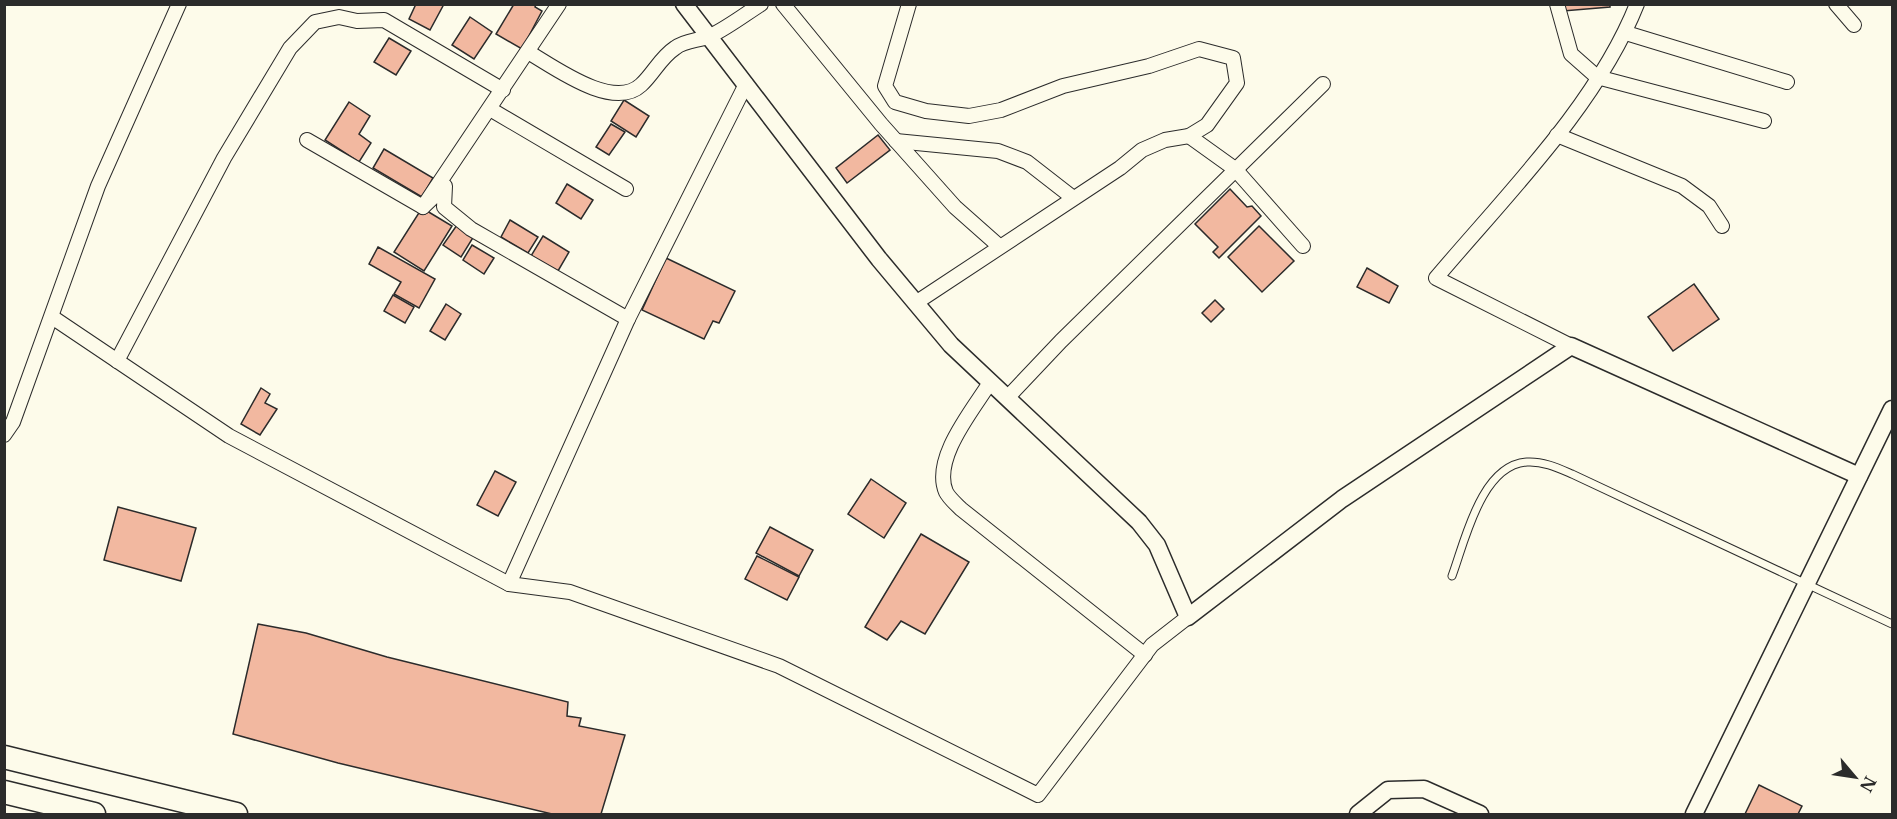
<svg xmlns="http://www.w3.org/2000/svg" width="1897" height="819" font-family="'Libre Baskerville',serif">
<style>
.building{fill:#f2b8a0;stroke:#2b2b2b;stroke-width:1.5}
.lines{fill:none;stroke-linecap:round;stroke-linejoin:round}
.service-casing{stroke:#2b2b2b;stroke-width:9}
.minor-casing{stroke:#2b2b2b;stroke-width:16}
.tertiary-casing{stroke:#2b2b2b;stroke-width:19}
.trunk-casing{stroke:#2b2b2b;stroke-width:25}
.service{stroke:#fdfbea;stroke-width:7}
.minor{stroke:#fdfbea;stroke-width:14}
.tertiary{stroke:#fdfbea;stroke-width:16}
.trunk{stroke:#fdfbea;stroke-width:22}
</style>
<rect width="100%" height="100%" fill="#fdfbea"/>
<g class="building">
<path d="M416,4H444L430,30L409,19Z"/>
<path d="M514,4H536L535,7L542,11L522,49L496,34Z"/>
<path d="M1562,4H1610V7L1563,11Z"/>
<path d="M470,17L492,32L474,59L452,45Z"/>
<path d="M389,38L411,51L396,75L374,62Z"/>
<path d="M624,100L649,116L636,137L611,121Z"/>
<path d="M349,102L370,116L359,134L371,143L359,162L325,140Z"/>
<path d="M611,124L625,132L609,155L596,147Z"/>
<path d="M878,135L890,150L847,183L836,168Z"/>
<path d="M384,149L433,178L422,197L373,168Z"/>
<path d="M567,184L593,200L581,219L556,203Z"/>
<path d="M1230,189L1247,207L1252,206L1261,216L1219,258L1213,252L1218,247L1195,224Z"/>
<path d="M422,208L452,226L424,271L394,252Z"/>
<path d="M510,220L538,237L528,253L501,237Z"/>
<path d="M457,225L474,236L461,257L443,245Z"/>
<path d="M1259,226L1294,261L1262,292L1228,257Z"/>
<path d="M543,236L569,252L558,271L531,256Z"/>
<path d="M472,245L494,258L484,274L463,260Z"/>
<path d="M378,247L435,279L419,308L394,294L401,282L369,264Z"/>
<path d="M666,258L735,291L719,323L713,321L704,339L642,310Z"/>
<path d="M1367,268L1398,286L1389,303L1357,287Z"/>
<path d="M1694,284L1719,319L1673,351L1648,317Z"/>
<path d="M393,295L414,307L405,323L384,311Z"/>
<path d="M1215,300L1224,309L1211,322L1202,313Z"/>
<path d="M446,304L461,314L445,340L430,331Z"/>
<path d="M261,388L270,394L265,403L277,409L260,435L241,424Z"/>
<path d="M495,471L516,482L498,516L477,505Z"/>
<path d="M871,479L906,503L884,538L848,514Z"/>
<path d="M118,507L196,528L181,581L104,560Z"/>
<path d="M770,527L813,550L799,576L756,553Z"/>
<path d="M921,534L969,562L925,634L901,621L887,640L865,627Z"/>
<path d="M757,556L799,577L787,600L745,579Z"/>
<path d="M258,624L306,633L387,657L568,702L567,716L581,718L579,726L625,735L601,814H552L338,763L233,734Z"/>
<path d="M1759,785L1802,806L1798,814H1745Z"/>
</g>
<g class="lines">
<g class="service-casing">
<path id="service" d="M1452,576C1465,541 1481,465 1527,462C1543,461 1558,468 1572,474L1892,624"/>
</g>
<g class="minor-casing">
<g id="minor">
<path d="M559,4L423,207L445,186L444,207L471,229L628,319"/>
<path d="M783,4L881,124L955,207L999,246"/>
<path d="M909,4L885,86L895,102L926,111L969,116L1001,110L1063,86L1149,66L1199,49L1233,58L1237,83L1207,125L1189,136L1165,140L1142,150L1120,168L917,302"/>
<path d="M1557,4L1571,54L1597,77L1764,121"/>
<path d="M1836,4L1854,25"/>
<path d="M1626,33L1787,82"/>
<path d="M528,52C554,67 613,111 641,85C654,73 660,58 675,48C685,40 698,41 710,36C727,28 744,15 761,4"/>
<path d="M490,109L626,189"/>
<path d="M1557,135L1682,186L1709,206L1722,226"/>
<path d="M1189,136L1235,169L1303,246"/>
<path d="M307,140L423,207"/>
<path d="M896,141L998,151L1027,162L1072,197"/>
<path d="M52,317L229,436L509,584L570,592L779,666L1038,795L1152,645L1188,617"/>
<path d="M1571,346L1436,278C1506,195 1597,105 1637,4"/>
<path d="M117,361L224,158L290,48L315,22L339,17L357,21L384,20L503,90"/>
<path d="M989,384C972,411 932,459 946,492C949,498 956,504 961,509L1145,655"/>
<path d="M1007,398L1061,341L1323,84"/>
<path d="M4,435L13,422L98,186L179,4"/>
<path d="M509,584L628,319L746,84"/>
</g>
</g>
<g class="tertiary-casing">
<g id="tertiary">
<path d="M684,4L879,259L951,345L1139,522L1157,545L1188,617L1342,499L1571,346L1859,476"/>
<path d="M1358,814L1388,790L1424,789L1480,814"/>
<path d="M1694,814L1892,409"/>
</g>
</g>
<g class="trunk-casing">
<g id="trunk">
<path d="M4,757L236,814"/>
<path d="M4,792L94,814"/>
</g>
</g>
<use href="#service" class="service"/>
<use href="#minor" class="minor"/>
<use href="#tertiary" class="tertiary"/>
<use href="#trunk" class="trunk"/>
</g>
<rect width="1897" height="819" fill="none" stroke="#2b2b2b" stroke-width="12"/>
<g transform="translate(1855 777) rotate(119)" stroke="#fdfbea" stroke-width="4.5" paint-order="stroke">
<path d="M0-4.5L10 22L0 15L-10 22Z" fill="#2b2b2b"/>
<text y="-9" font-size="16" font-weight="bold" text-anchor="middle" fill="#2b2b2b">N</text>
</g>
</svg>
